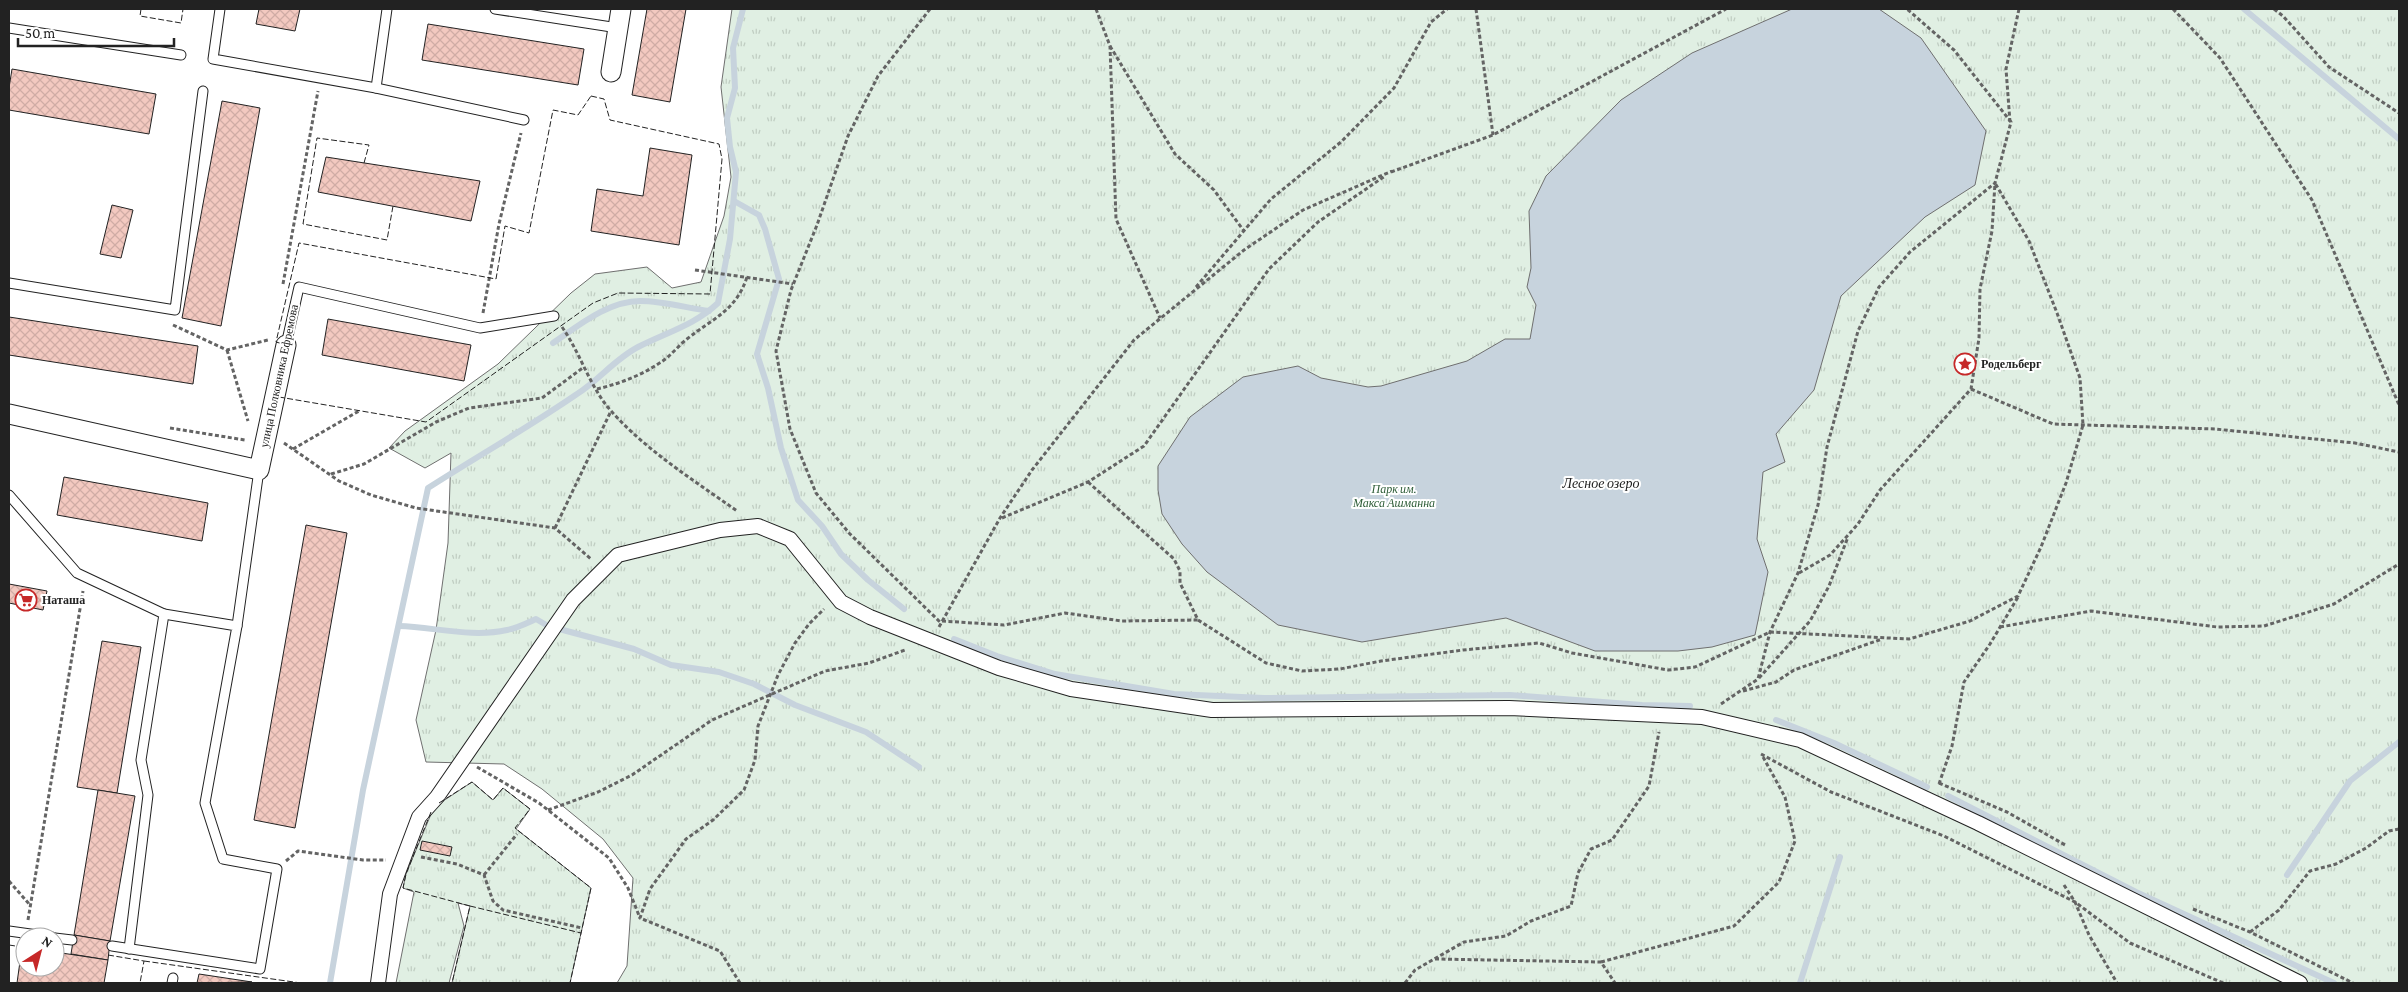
<svg xmlns="http://www.w3.org/2000/svg" width="2408" height="992" font-family="'Crimson Pro',serif">
<style>
.park{fill:url(#park-tufts);stroke:#6f6f6f}
.water{fill:#c7d3dd;stroke:#6f6f6f}
.lines{fill:none;stroke-linecap:round;stroke-linejoin:round}
.stream{stroke:#c7d3dd;stroke-width:6}
.building{fill:url(#building-cross-hatch);stroke:#222}
.service-casing{stroke:#222;stroke-width:11}
.pedestrian-casing{stroke:#222;stroke-width:16}
.minor-casing{stroke:#222;stroke-width:21}
.path{stroke:#646464;stroke-width:3;stroke-dasharray:4 2.5;stroke-linecap:butt}
.service{stroke:#fff;stroke-width:9}
.pedestrian{stroke:#fff;stroke-width:14}
.minor{stroke:#fff;stroke-width:19}
.fence{stroke:#222;stroke-width:1;stroke-dasharray:6 2.5;stroke-linecap:butt}
.labels{text-anchor:middle;stroke-width:4;stroke-linejoin:round;paint-order:stroke}
.poi-label{font-size:12px;font-weight:bold;fill:#222;stroke:#fff;text-anchor:start}
.street-label{font-size:12px;fill:#222;stroke:#fff}
.park-label{font-size:12px;font-style:italic;fill:#2f5e38;stroke:#fff}
.water-label{font-size:14px;font-style:italic;fill:#222;stroke:#fff}
</style>
<defs>
<pattern id="park-tufts" width="24" height="20" patternUnits="userSpaceOnUse" patternTransform="scale(1.25)"><rect width="24" height="20" fill="#e0efe3"/><path d="M3 7l-1-3M5 7V3M7 7l1-3M15 17l-1-3M17 17v-4M19 17l1-3" fill="none" stroke="#c0cdc2"/></pattern>
<pattern id="building-cross-hatch" width="8" height="8" patternUnits="userSpaceOnUse" patternTransform="scale(1.25)"><rect width="8" height="8" fill="#f3c9c0"/><path d="M0 0l8 8M0 8l8-8" fill="none" stroke="#d0aca5"/></pattern>
</defs>
<rect width="100%" height="100%" fill="#fff"/>
<g class="park">
<path d="M732,9H2399V983H617L627,966L633,878L603,839L542,789L504,764L426,762L416,720L436,630L448,543L451,453L425,468L389,448L405,431L498,364L571,293L595,274L647,267L672,288L701,282L724,216L731,177L721,87Z"/>
<path d="M472,782L493,800L503,788L530,809L516,829L591,888L570,983H452L470,906L458,903L464,926L449,983H396L414,892L403,888L406,874L434,807Z"/>
</g>
<path class="water" d="M1792,9H1879L1921,38L1986,131L1975,185L1925,217L1841,296L1814,390L1776,434L1785,462L1763,472L1757,539L1768,572L1755,635L1712,647L1678,651H1595L1506,618L1362,642L1278,625L1207,572L1182,544L1162,514L1158,490V466L1190,417L1243,377L1298,366L1321,378L1368,387L1381,386L1467,361L1505,339H1530L1536,305L1527,287L1531,268L1529,211L1546,176L1621,100L1692,53Z"/>
<g class="lines">
<g class="stream">
<path d="M2244,9L2399,139"/>
<path d="M734,201L759,215L765,229L779,279L757,354L768,388L781,448L798,500L822,526L841,554L868,580L904,609"/>
<path d="M553,343C578,326 608,301 640,301C663,301 687,308 709,311"/>
<path d="M399,626C434,627 472,638 507,630C517,628 527,623 536,619L548,626L634,649L671,665L719,672L754,684L795,705L866,732L919,767"/>
<path d="M954,639L997,656L1055,674L1174,694L1264,698L1510,695L1642,705L1690,706"/>
<path d="M1776,720L1834,743L1927,787"/>
<path d="M1948,796L2136,892L2334,983"/>
<path d="M2287,875L2350,781L2399,742"/>
<path d="M330,983L363,790L428,488C478,456 529,427 577,394C599,380 615,359 638,347C665,333 695,325 718,303L730,239L736,172L730,147L727,118L735,88L733,48L743,9"/>
<path d="M1800,983L1840,857"/>
</g>
</g>
<g class="building">
<path d="M259,9H300L295,31L256,24Z"/>
<path d="M647,9H686L670,102L632,95Z"/>
<path d="M428,24L584,49L578,85L422,60Z"/>
<path d="M12,69L156,94L149,134L9,110V88Z"/>
<path d="M222,101L260,108L221,326L182,318Z"/>
<path d="M650,148L692,155L679,245L591,231L597,189L643,196Z"/>
<path d="M326,157L480,181L471,221L318,192Z"/>
<path d="M112,205L133,210L121,258L100,254Z"/>
<path d="M9,317L198,346L193,384L9,355Z"/>
<path d="M328,319L471,345L464,381L322,355Z"/>
<path d="M64,477L208,503L202,541L57,515Z"/>
<path d="M306,525L347,533L295,828L254,820Z"/>
<path d="M9,584L47,591L43,610L9,603Z"/>
<path d="M102,641L141,647L117,793L77,787Z"/>
<path d="M98,790L135,796L110,941L74,935Z"/>
<path d="M422,841L452,847L450,856L420,850Z"/>
<path d="M74,935L110,941L108,960L71,954Z"/>
<path d="M22,947L25,948V967H55V952L108,960L104,983H17Z"/>
<path d="M199,974L252,982L197,983Z"/>
</g>
<g class="lines">
<g class="service-casing">
<g id="service">
<path d="M220,9L213,59L376,88L524,120"/>
<path d="M495,9L618,28"/>
<path d="M9,28L181,55"/>
<path d="M376,88L387,9"/>
<path d="M9,283L175,310L203,91"/>
<path d="M286,345L299,287L480,328L554,316"/>
<path d="M9,495L77,573L164,614L141,760L148,795L129,949"/>
<path d="M237,626L259,470"/>
<path d="M9,931L52,937"/>
<path d="M55,938L72,940"/>
<path d="M112,946L260,969L277,869L223,859L205,803L237,626L164,614"/>
<path d="M172,983L173,978"/>
</g>
</g>
<g class="pedestrian-casing">
<path id="pedestrian" d="M378,983L390,894L419,817L437,797L573,600L618,555L720,530L758,526L790,539L841,602L870,617L999,668L1071,689L1212,710L1509,708L1702,717L1800,740L1978,823L2300,983"/>
</g>
<g class="minor-casing">
<g id="minor">
<path d="M611,72L621,9"/>
<path d="M9,414L259,470L286,345"/>
</g>
</g>
<g class="path">
<path d="M930,9L878,76L848,136L817,225L791,290L776,351L790,429L816,493L849,533L941,623"/>
<path d="M1096,9L1110,46L1116,219L1160,318"/>
<path d="M1476,9L1493,135"/>
<path d="M2173,9L2220,58L2312,200L2399,405"/>
<path d="M2274,9L2283,16L2329,67L2399,113"/>
<path d="M1110,46L1175,154L1214,190L1244,231"/>
<path d="M2010,122L2006,69L2019,9"/>
<path d="M1391,172L1493,135L1726,9"/>
<path d="M695,270L793,284"/>
<path d="M283,284L318,91"/>
<path d="M1196,287L1271,199L1341,142L1394,88L1431,22L1447,9"/>
<path d="M483,313L499,224L521,133"/>
<path d="M173,325L227,350L268,340"/>
<path d="M562,327C581,354 590,388 612,412C648,452 695,481 737,511"/>
<path d="M227,350L248,421"/>
<path d="M597,389C618,384 640,376 658,364C669,358 677,347 687,339C713,318 736,311 747,277"/>
<path d="M1971,389L2053,424L2215,429L2355,443L2399,452"/>
<path d="M170,428L245,440"/>
<path d="M284,443L339,481L371,495L416,508L555,528L591,559"/>
<path d="M293,449L359,411"/>
<path d="M331,474L364,464L436,422L469,408L542,398L584,367"/>
<path d="M1088,482L1174,559L1180,571V583L1198,620L1266,663L1302,671L1340,669L1381,661L1463,650L1539,643L1572,653L1668,670L1695,667L1770,632L1909,639L1970,621L2018,596L2041,547L2066,483L2083,425L2080,378L2057,313L2029,241L1995,183"/>
<path d="M1002,518L1088,482L1144,446L1269,269L1318,222L1385,176"/>
<path d="M555,528L611,411"/>
<path d="M1799,573L1830,555L1849,534L1858,524L1880,490L1971,389L1979,338L1980,289L1992,231L1995,183"/>
<path d="M942,621L1004,625L1065,613L1122,621L1198,620"/>
<path d="M939,627L1000,518L1032,470L1134,340L1244,250L1303,210L1392,171"/>
<path d="M2000,627L2091,611L2217,627L2264,626L2334,604L2399,564"/>
<path d="M1759,678L1810,621L1829,586L1848,537"/>
<path d="M1743,691L1776,682L1794,670L1882,639"/>
<path d="M1721,704L1758,679L1770,632L1798,573L1818,505L1827,447L1858,331L1879,287L1910,252L1995,183L2011,122L1954,50L1907,9"/>
<path d="M1761,754L1831,792L1944,836L2075,902L2130,943L2223,983"/>
<path d="M477,767L539,803L609,858L628,888L640,918"/>
<path d="M1939,783L2007,812L2067,846"/>
<path d="M1939,784L1952,746L1964,682L1990,644L2018,597"/>
<path d="M548,810L598,792L632,775L712,720L825,671L869,663L905,650"/>
<path d="M421,857L457,864L484,875L493,901L503,910L582,928"/>
<path d="M286,861L298,851L363,860H386"/>
<path d="M484,875L517,834"/>
<path d="M9,881L30,905"/>
<path d="M2064,885L2075,902L2089,935L2117,983"/>
<path d="M2193,909L2250,932L2353,983"/>
<path d="M28,920L83,591"/>
<path d="M2250,932L2279,910L2310,871L2336,864L2366,848L2389,831L2399,829"/>
<path d="M1435,959L1601,962L1615,983"/>
<path d="M1601,962L1734,926L1779,882L1795,841L1785,797L1762,755"/>
<path d="M740,983L720,951L640,918L650,889L686,839L713,820L744,790L755,760L758,726L778,675L795,643L809,624L824,609"/>
<path d="M1405,983L1415,970L1464,942L1506,936L1531,921L1571,906L1578,873L1591,849L1612,840L1649,786L1659,732"/>
</g>
<use href="#service" class="service"/>
<use href="#pedestrian" class="pedestrian"/>
<use href="#minor" class="minor"/>
<g class="fence">
<path d="M141,9L140,16L181,23L183,9"/>
<path d="M591,96L604,99L610,120L719,144L722,159L710,294L618,293L593,303L426,422L279,397L290,346L276,342L299,243L496,279L505,226L529,233L553,110L578,115Z"/>
<path d="M364,163L369,145L317,138L303,224L387,240L393,206"/>
<path d="M439,803L472,782L493,800L503,788L530,809L515,828L591,888L570,983"/>
<path d="M431,812L406,874L403,888L470,906L452,983"/>
<path d="M470,906L581,933"/>
<path d="M9,945L22,947"/>
<path d="M108,955L144,961L140,983"/>
<path d="M144,961L301,983"/>
</g>
</g>
<defs>
<g id="sight-ring" transform="scale(1.125)"><circle r="9.5" fill="#fff" stroke="#c62828" stroke-width="1.5"/><path d="M0-6L1.8-2.2L6-1.7L2.9 1.2L3.7 5.4L0 3.3L-3.7 5.4L-2.9 1.2L-6-1.7L-1.8-2.2Z" fill="#c62828"/></g>
<g id="supermarket-ring" transform="scale(1.125)"><circle r="9.5" fill="#fff" stroke="#c62828" stroke-width="1.5"/><path d="M-6-5.5h2.5l.6 2H6L4.5 2H-2.5L-4.4-4H-6ZM-1.5 3.2a1.3 1.3 0 1 0 .1 0ZM3 3.2a1.3 1.3 0 1 0 .1 0Z" fill="#c62828"/></g>
</defs>
<g fill-rule="evenodd">
<use href="#sight-ring" x="1965" y="364"/>
<use href="#supermarket-ring" x="26" y="600"/>
</g>
<g class="labels">
<g class="poi-label">
<text x="1981" y="368">Родельберг</text>
<text x="42" y="604">Наташа</text>
</g>
<g class="street-label">
<text transform="translate(279 376) rotate(-78)" y="4">улица Полковника Ефремова</text>
</g>
<g class="park-label">
<text x="1394" y="493">Парк им.<tspan x="1394" dy="14">Макса Ашманна</tspan></text>
</g>
<g class="water-label">
<text x="1601" y="488">Лесное озеро</text>
</g>
</g>
<rect width="2408" height="992" fill="none" stroke="#222222" stroke-width="20"/>
<g transform="translate(40 952) rotate(36)"><circle r="24" fill="#ffffff" stroke="#a7a7a7"/>
<path d="M0-4L9 19L0 12L-9 19Z" fill="#c62828"/>
<text y="-8" font-size="14" font-weight="bold" text-anchor="middle" fill="#222222">N</text>
</g>
<path d="M18 38v8h156v-8" fill="none" stroke="#222222" stroke-width="2.5"/>
<text x="25" y="38" font-size="15" fill="#222222" stroke="#ffffff" stroke-width="4" paint-order="stroke">50 m</text>
</svg>
